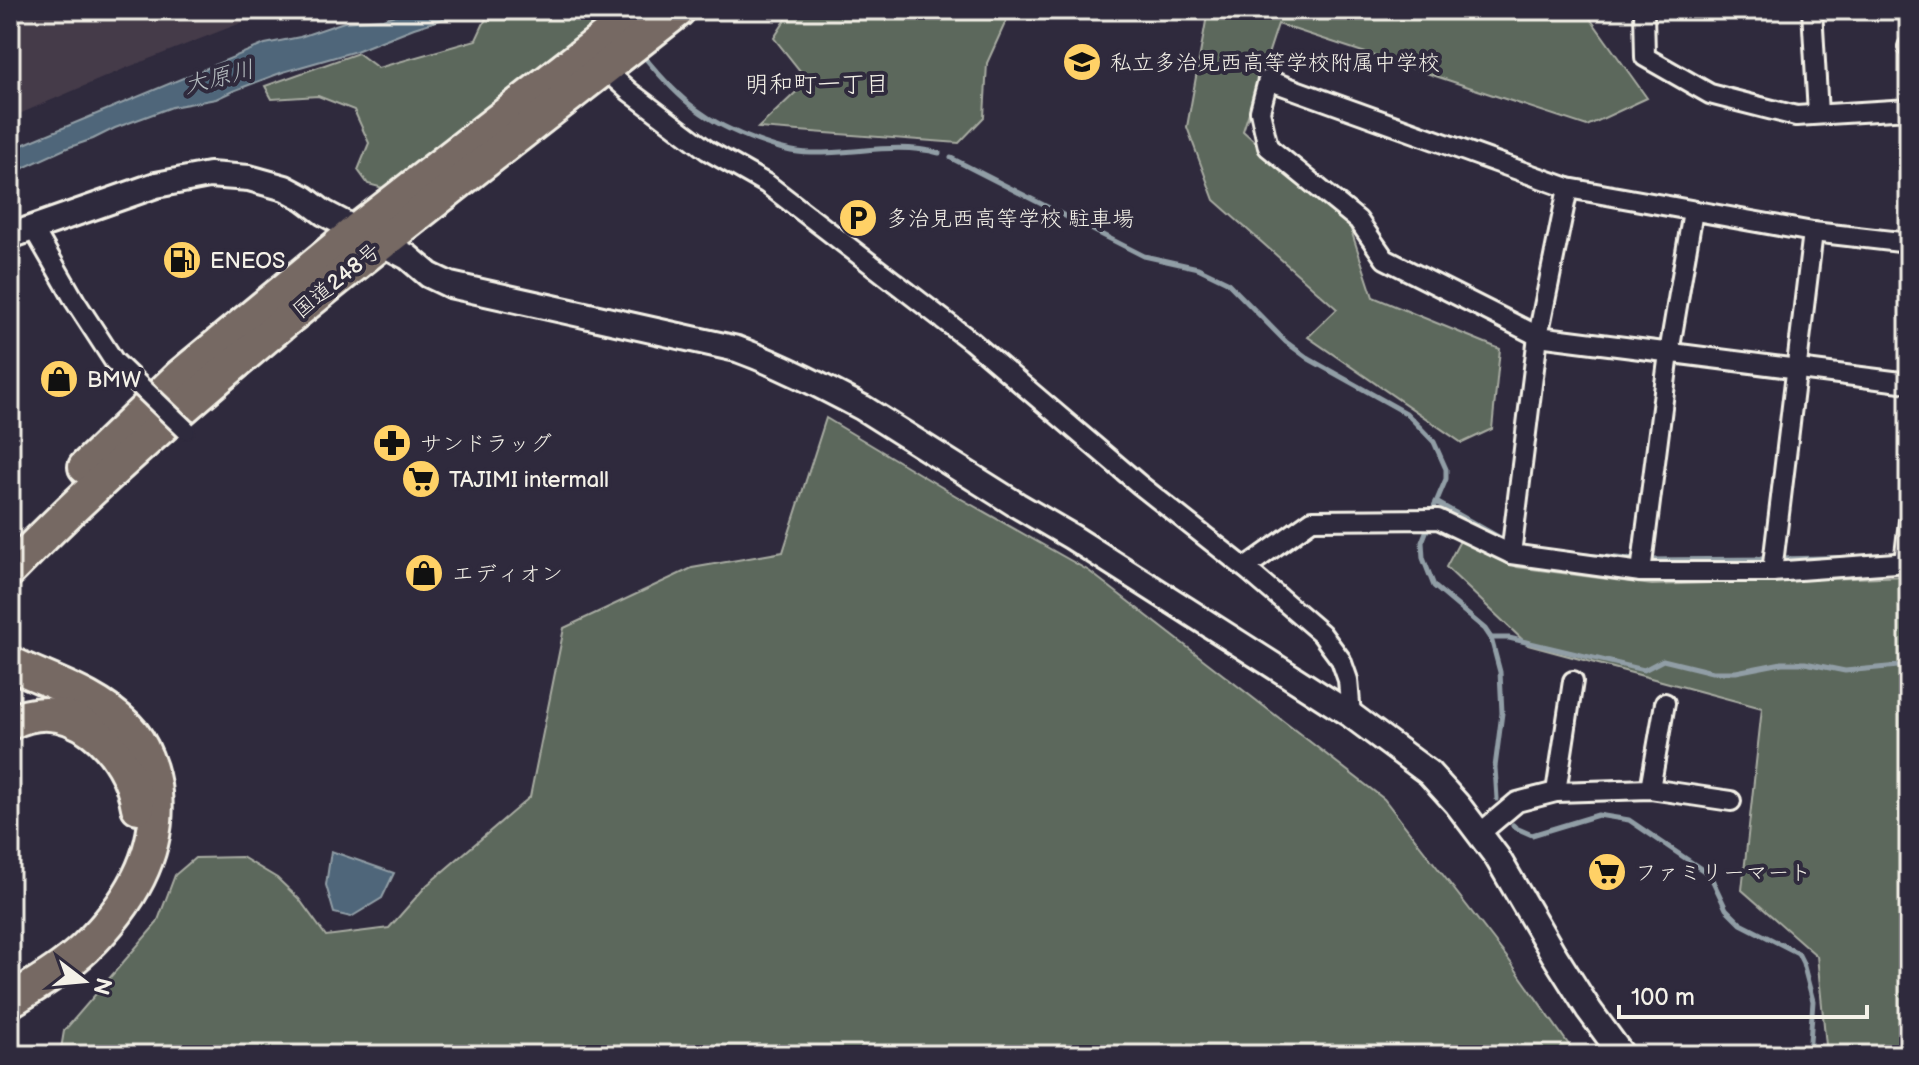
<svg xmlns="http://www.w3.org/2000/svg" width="1919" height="1065" font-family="'Balsamiq Sans','Klee One',sans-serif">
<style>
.built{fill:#443a49}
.green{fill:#5c675c;stroke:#a8aca2;stroke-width:2}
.water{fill:#4f667a;stroke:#919ea6;stroke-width:2}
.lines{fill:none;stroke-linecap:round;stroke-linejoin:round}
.stream{stroke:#919ea6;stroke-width:5}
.street-casing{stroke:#f4f1e8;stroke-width:24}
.secondary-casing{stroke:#f4f1e8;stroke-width:30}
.highway-casing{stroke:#f4f1e8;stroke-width:38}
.street{stroke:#2f2a3d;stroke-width:18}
.secondary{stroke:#2f2a3d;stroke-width:24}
.highway{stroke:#766964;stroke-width:32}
.street-bridge-casing{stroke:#f4f1e8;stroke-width:24;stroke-linecap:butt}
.street-bridge{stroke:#2f2a3d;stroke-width:18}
.labels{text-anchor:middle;stroke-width:8;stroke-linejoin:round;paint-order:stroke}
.poi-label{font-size:22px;fill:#f4f1e8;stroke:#2f2a3d;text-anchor:start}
.street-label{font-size:22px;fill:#f4f1e8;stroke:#2f2a3d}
.water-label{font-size:24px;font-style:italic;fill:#b2b9bc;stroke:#2f2a3d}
.neighbourhood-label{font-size:24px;fill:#f4f1e8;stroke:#2f2a3d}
</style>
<rect width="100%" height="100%" fill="#2f2a3d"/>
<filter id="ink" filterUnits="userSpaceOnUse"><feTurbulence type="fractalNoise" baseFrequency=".0125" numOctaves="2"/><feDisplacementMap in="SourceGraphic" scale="16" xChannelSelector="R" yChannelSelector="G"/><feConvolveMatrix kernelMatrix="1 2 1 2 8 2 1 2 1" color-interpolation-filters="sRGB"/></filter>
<g filter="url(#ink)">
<path class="built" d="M10,10H274L126,68L10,118Z"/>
<g class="green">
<path d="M500,10H590L597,21L383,188L368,184L358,170L369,143L354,110L318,96L272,99L265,86L358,53L378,68L476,40L488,14Z"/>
<path d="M792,10H1011L987,63L984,117L959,143L758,128L808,81L774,38Z"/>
<path d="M1208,10H1584L1647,98L1587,126L1278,24L1243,131L1350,227L1373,297L1500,349L1492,429L1462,443L1308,337L1337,309L1214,200L1187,127Z"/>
<path d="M826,418L958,497L1089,571L1384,799L1509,960L1576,1055H60L64,1031L157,923L175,875L195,858L242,857L277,878L299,899L326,936L389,928L427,885L530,797L564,628L692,568L783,552Z"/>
<path d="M1462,537L1517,567L1652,585L1909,576V1055H1827L1817,956L1742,890L1762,708L1528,645L1446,567Z"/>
</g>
<g class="water">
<path d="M410,10H472L414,28L356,51L283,72L233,91L216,99L172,107L115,128L93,139L67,148L25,167L10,180V150L265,44L300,37L344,22L383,19Z"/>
<path d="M331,851L394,873L382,898L351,917L334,913L326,885Z"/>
</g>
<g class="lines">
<g class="stream">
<path d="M646,59C681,101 705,122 758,141C775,147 792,153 811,153C854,154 897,142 939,153"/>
<path d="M951,158L1144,256L1198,268L1227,282L1286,342L1309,359L1406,413L1434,442L1446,469V479L1432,512"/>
<path d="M1436,502L1502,539"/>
<path d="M1428,527L1422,542L1423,558L1434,586L1485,629L1491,638L1500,672L1502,713L1495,767L1497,799"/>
<path d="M1575,554L1637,560"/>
<path d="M1779,559L1865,557"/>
<path d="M1647,560L1769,559"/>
<path d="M1491,638H1509L1644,670L1663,660L1712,672H1736L1782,663H1805L1845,671L1909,665"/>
<path d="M1513,825L1516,828L1532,835L1598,815L1629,820L1710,875L1726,909L1741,924L1798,953L1803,963L1813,1001L1809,1055"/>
</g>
<g class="street-casing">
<g id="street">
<path d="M1644,10L1645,57L1710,94L1796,116L1909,109"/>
<path d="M1812,10L1818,114"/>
<path d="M1908,47H1909"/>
<path d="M604,69L630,92L707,150L767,184L971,341L1140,485L1245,568L1321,633L1341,660L1348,680L1351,715"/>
<path d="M1568,188L1538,336L1511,554L1641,572H1772L1909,562"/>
<path d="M33,228L75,301L114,361L137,383"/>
<path d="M1909,243L1813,232L1568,188L1268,80L1260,111L1268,147L1358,220L1385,259L1538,336L1909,383"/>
<path d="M1904,563L1909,521"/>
<path d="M1245,568L1312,520L1438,519L1511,554"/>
<path d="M1641,572L1669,353L1693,211"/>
<path d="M1772,572L1813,232"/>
<path d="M1650,789L1665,703"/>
<path d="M1556,792L1573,681"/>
<path d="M1479,834L1517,802L1556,792L1650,789L1731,801"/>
</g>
</g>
<g class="secondary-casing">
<path id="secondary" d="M10,236L156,185L209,175L249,178L285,188L304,198L324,213L408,257L429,275L450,285L737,349C781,365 821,386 863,408L1017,505L1072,537L1351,715L1429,773L1457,804L1497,857L1553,953L1589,1010L1622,1055"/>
</g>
<g class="highway-casing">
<g id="highway">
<path d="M85,467L180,376L357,230L640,10"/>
<path d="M10,570C98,480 193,398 289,318C417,213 549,112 679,10"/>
<path d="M10,663C51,683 94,694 127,727C143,743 153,771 155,793C161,855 128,906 85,948C63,969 35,985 10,1001"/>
<path d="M10,723C71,691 129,750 138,807"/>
</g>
</g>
<use href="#street" class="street"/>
<use href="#secondary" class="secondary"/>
<use href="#highway" class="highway"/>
<g class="street-bridge-casing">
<path id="street-bridge" d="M137,383L186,430"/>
</g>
<use href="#street-bridge" class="street-bridge"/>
</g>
</g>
<defs>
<g id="school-disc" transform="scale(2)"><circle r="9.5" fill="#ffd166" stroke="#2f2a3d"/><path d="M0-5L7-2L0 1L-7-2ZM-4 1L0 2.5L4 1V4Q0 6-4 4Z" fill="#111"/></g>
<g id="parking-disc" transform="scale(2)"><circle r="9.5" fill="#ffd166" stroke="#2f2a3d"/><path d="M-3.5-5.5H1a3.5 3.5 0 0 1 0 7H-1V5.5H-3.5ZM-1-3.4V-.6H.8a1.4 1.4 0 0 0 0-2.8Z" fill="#111"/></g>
<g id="fuel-disc" transform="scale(2)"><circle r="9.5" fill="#ffd166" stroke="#2f2a3d"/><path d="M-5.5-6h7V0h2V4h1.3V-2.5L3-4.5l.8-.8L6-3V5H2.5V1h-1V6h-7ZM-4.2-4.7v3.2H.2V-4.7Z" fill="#111"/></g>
<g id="shop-disc" transform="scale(2)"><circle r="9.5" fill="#ffd166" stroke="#2f2a3d"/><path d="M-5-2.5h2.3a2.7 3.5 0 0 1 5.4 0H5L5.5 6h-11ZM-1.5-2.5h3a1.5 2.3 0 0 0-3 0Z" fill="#111"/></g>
<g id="pharmacy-disc" transform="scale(2)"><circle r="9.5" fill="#ffd166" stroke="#2f2a3d"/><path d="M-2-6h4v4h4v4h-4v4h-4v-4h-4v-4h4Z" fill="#111"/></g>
<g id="supermarket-disc" transform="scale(2)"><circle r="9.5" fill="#ffd166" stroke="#2f2a3d"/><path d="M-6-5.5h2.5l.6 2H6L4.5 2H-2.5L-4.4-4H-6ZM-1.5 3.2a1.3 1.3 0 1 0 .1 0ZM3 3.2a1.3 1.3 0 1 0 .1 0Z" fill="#111"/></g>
</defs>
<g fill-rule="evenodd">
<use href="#school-disc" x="1082" y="62"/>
<use href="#parking-disc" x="858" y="218"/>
<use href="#fuel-disc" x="182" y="260"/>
<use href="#shop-disc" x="59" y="379"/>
<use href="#pharmacy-disc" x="392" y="443"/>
<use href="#supermarket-disc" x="421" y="479"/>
<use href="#shop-disc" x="424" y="573"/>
<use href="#supermarket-disc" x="1607" y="872"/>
</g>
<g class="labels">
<g class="poi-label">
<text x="1110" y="70">私立多治見西高等学校附属中学校</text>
<text x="886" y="226">多治見西高等学校 駐車場</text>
<text x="210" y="268">ENEOS</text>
<text x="87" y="387">BMW</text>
<text x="420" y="451">サンドラッグ</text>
<text x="449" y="487">TAJIMI intermall</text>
<text x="452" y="581">エディオン</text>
<text x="1635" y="880">ファミリーマート</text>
</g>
<g class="street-label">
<text transform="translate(336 280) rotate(-39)" y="8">国道248号</text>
</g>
<g class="water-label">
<text transform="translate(219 77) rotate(-14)" y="8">大原川</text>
</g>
<g class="neighbourhood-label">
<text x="817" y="92">明和町一丁目</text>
</g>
</g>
<rect width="1919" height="1065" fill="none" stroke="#2f2a3d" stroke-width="40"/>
<rect x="20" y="20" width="1879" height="1025" fill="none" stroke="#f4f1e8" stroke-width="3" filter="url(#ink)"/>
<g transform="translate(84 981) rotate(106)" stroke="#2f2a3d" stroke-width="6" paint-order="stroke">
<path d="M0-6L14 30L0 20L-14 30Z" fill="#f4f1e8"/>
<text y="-12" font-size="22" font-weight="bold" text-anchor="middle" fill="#f4f1e8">N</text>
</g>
<path d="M1619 1005v12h248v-12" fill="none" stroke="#f4f1e8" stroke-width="4"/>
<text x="1631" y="1005" font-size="24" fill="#f4f1e8" stroke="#2f2a3d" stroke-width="6" paint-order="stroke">100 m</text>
</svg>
